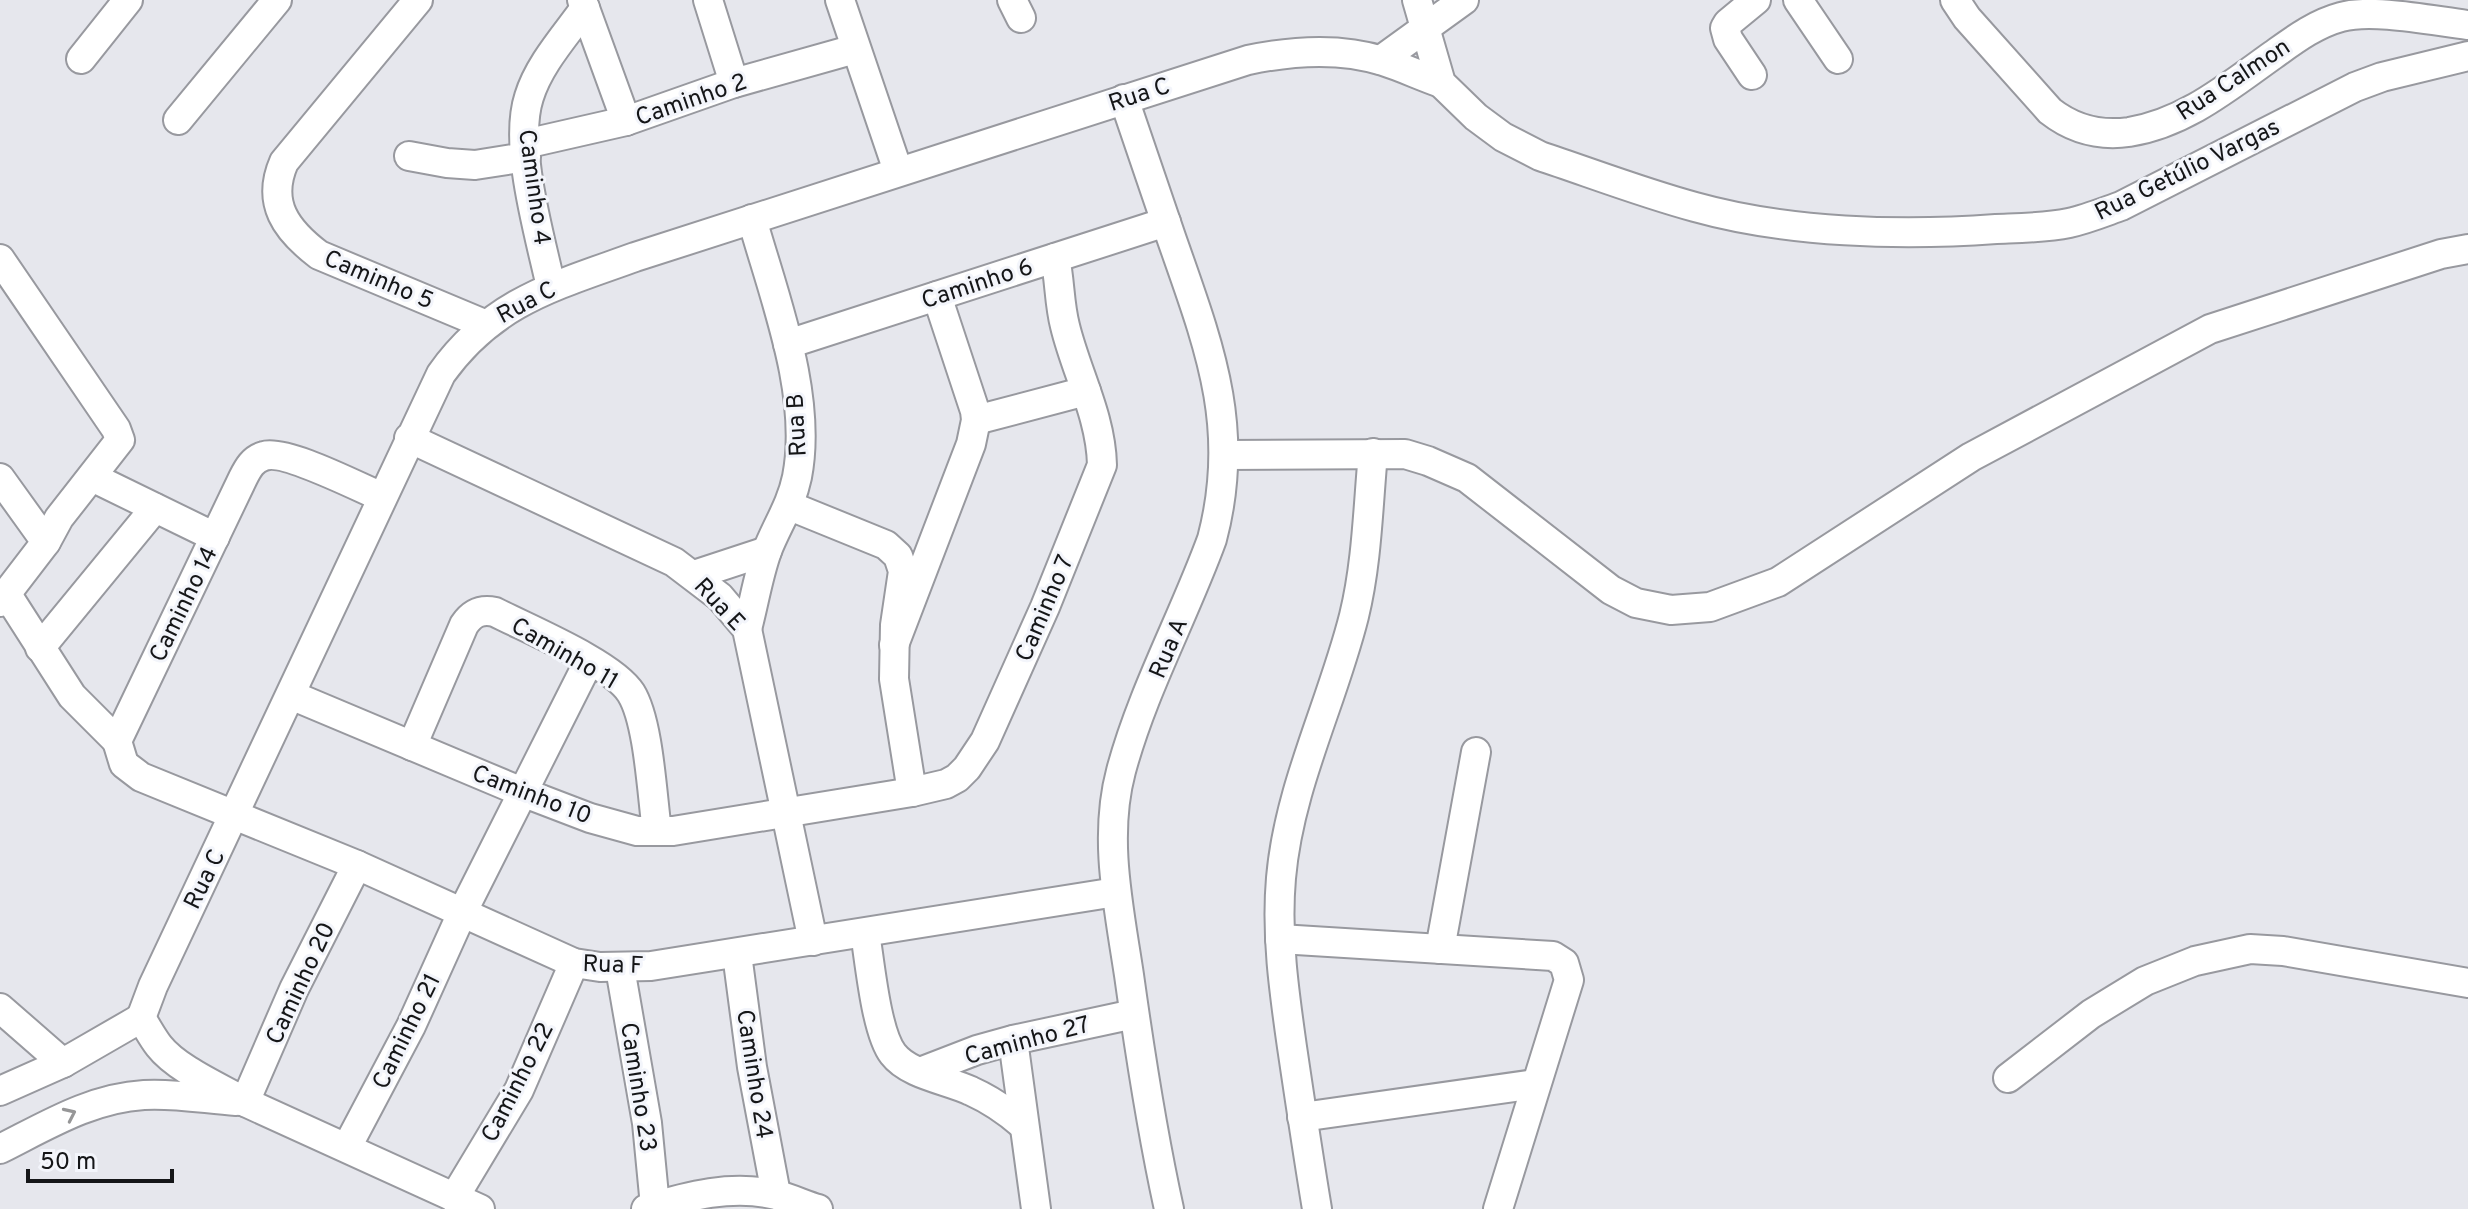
<svg xmlns="http://www.w3.org/2000/svg" width="2468" height="1209" font-family="Overpass,sans-serif">
<style>
.lines{fill:none;stroke-linecap:round;stroke-linejoin:round}
.minor-casing{stroke:#98999f;stroke-width:32}
.minor{stroke:#fff;stroke-width:28}
.oneway{stroke:#969697}
.labels{text-anchor:middle;stroke-width:6;stroke-linejoin:round;paint-order:stroke}
.street-label{font-size:24px;fill:#151618;stroke:#f3f5fb}
</style>
<rect width="100%" height="100%" fill="#e6e7ed"/>
<g class="lines">
<g class="minor-casing">
<g id="minor">
<path d="M418,0L284,162C266,203 286,230 319,255L484,324"/>
<path d="M582,0L626,121"/>
<path d="M708,0L734,83"/>
<path d="M840,0L898,171"/>
<path d="M1012,0L1021,18"/>
<path d="M1417,0L1441,83L1476,117L1503,137L1540,156C1591,173 1643,193 1695,207C1788,233 1901,236 1996,229C2020,228 2045,228 2069,223C2087,219 2104,212 2121,206L2355,87L2382,77L2468,56"/>
<path d="M1798,0L1838,59"/>
<path d="M1955,0L1967,18L2050,111C2073,129 2100,136 2129,132C2185,123 2228,87 2273,55C2294,40 2315,24 2341,17C2372,8 2434,21 2468,25"/>
<path d="M81,59L128,0"/>
<path d="M1381,60L1464,0"/>
<path d="M1752,75L1728,39L1725,28L1728,23L1756,0"/>
<path d="M1124,99C1140,145 1155,191 1171,237C1208,343 1242,426 1212,539C1184,616 1142,692 1121,771C1103,838 1119,908 1129,975C1140,1054 1152,1132 1169,1209"/>
<path d="M178,120L277,0"/>
<path d="M525,144L626,121L734,83L855,49"/>
<path d="M409,156L447,163L475,165L526,157"/>
<path d="M0,259L116,429L120,440L59,518L46,542"/>
<path d="M551,287C540,236 513,146 529,97C539,64 566,35 585,8"/>
<path d="M788,344L1166,222"/>
<path d="M976,420L1086,391"/>
<path d="M409,438L674,562L720,597L747,629L813,941"/>
<path d="M1225,455L1405,454L1428,461L1467,478L1611,590L1636,603L1671,610L1710,607L1778,582L1971,457L2210,329L2441,254L2468,249"/>
<path d="M92,477L215,537"/>
<path d="M0,478L46,542L0,602"/>
<path d="M790,506L886,545L898,556L903,571L895,625L894,679L912,792"/>
<path d="M694,575L767,551"/>
<path d="M6,593L72,696L117,741"/>
<path d="M747,629C754,603 758,576 767,551C777,525 791,506 797,477C813,395 774,297 752,219"/>
<path d="M894,645L971,444L976,420L975,411L937,296"/>
<path d="M40,648L155,508"/>
<path d="M291,695L522,792L590,818L637,831H673L912,792L946,784L957,778L967,768L985,741L1045,607L1102,465C1101,416 1076,372 1065,326C1059,303 1060,280 1055,258"/>
<path d="M117,741L124,764L141,777L357,865L574,963L600,967L651,966L1116,892"/>
<path d="M117,741L243,478C248,468 253,459 264,456C285,449 358,487 382,497"/>
<path d="M412,746L464,625C472,613 481,609 495,612C528,629 613,664 631,693C649,722 652,796 657,831"/>
<path d="M865,933C870,963 876,1032 893,1054C909,1075 948,1080 971,1091C991,1100 1007,1111 1023,1125"/>
<path d="M1280,939L1553,956L1564,963L1569,980L1498,1209"/>
<path d="M1440,949L1476,752"/>
<path d="M737,954L752,1067L776,1194"/>
<path d="M620,968L647,1123L655,1206"/>
<path d="M0,1008L63,1063"/>
<path d="M141,1018L153,986L441,374C493,301 555,286 635,257L1248,60C1291,51 1339,47 1383,61C1402,67 1421,76 1441,83"/>
<path d="M141,1018C147,1027 152,1037 159,1046C177,1069 219,1087 245,1102L480,1209"/>
<path d="M1013,1040L1036,1209"/>
<path d="M920,1072L977,1050L1013,1040L1134,1014"/>
<path d="M2008,1078L2091,1014L2145,981L2195,961L2250,949L2283,951L2468,983"/>
<path d="M0,1091L63,1063L141,1018"/>
<path d="M245,1102L294,989L357,865"/>
<path d="M1302,1117L1535,1084"/>
<path d="M347,1147L411,1026L462,913L589,661"/>
<path d="M0,1149C46,1126 91,1098 144,1095C174,1093 206,1099 236,1101"/>
<path d="M454,1198L519,1090L574,963"/>
<path d="M646,1209C687,1196 733,1184 776,1195C790,1198 804,1205 818,1209"/>
<path d="M1317,1209C1308,1155 1300,1101 1292,1047C1284,991 1276,935 1281,878C1289,786 1332,704 1354,616C1367,563 1368,507 1373,453"/>
</g>
</g>
<use href="#minor" class="minor"/>
</g>
<defs><path id="oneway-chevron" d="M-2-3.5L2.5 0L-2 3.5" fill="none" stroke-width="1.6" stroke-linecap="round" stroke-linejoin="round" transform="scale(2)"/></defs>
<use class="oneway" href="#oneway-chevron" transform="translate(70 1114) rotate(-25)"/>
<g class="labels">
<g class="street-label">
<text transform="translate(2233 79) rotate(-33)" y="8">Rua Calmon</text>
<text transform="translate(1139 94) rotate(-18)" y="8">Rua C</text>
<text transform="translate(691 99) rotate(-19)" y="8">Caminho 2</text>
<text transform="translate(2187 169) rotate(-26)" y="8">Rua Getúlio Vargas</text>
<text transform="translate(535 187) rotate(82)" y="8">Caminho 4</text>
<text transform="translate(379 279) rotate(23)" y="8">Caminho 5</text>
<text transform="translate(977 283) rotate(-18)" y="8">Caminho 6</text>
<text transform="translate(526 302) rotate(-28)" y="8">Rua C</text>
<text transform="translate(796 425) rotate(-93)" y="8">Rua B</text>
<text transform="translate(183 604) rotate(-64)" y="8">Caminho 14</text>
<text transform="translate(720 604) rotate(47)" y="8">Rua E</text>
<text transform="translate(1044 608) rotate(-67)" y="8">Caminho 7</text>
<text transform="translate(1168 648) rotate(-67)" y="8">Rua A</text>
<text transform="translate(565 653) rotate(30)" y="8">Caminho 11</text>
<text transform="translate(532 794) rotate(21)" y="8">Caminho 10</text>
<text transform="translate(204 879) rotate(-64)" y="8">Rua C</text>
<text transform="translate(613 964) rotate(2)" y="8">Rua F</text>
<text transform="translate(300 983) rotate(-65)" y="8">Caminho 20</text>
<text transform="translate(406 1031) rotate(-64)" y="8">Caminho 21</text>
<text transform="translate(1027 1040) rotate(-15)" y="8">Caminho 27</text>
<text transform="translate(755 1074) rotate(81)" y="8">Caminho 24</text>
<text transform="translate(517 1082) rotate(-63)" y="8">Caminho 22</text>
<text transform="translate(639 1087) rotate(81)" y="8">Caminho 23</text>
</g>
</g>
<path d="M28 1169v12h144v-12" fill="none" stroke="#151618" stroke-width="4"/>
<text x="40" y="1169" font-size="24" fill="#151618" stroke="#f3f5fb" stroke-width="6" paint-order="stroke">50 m</text>
</svg>
